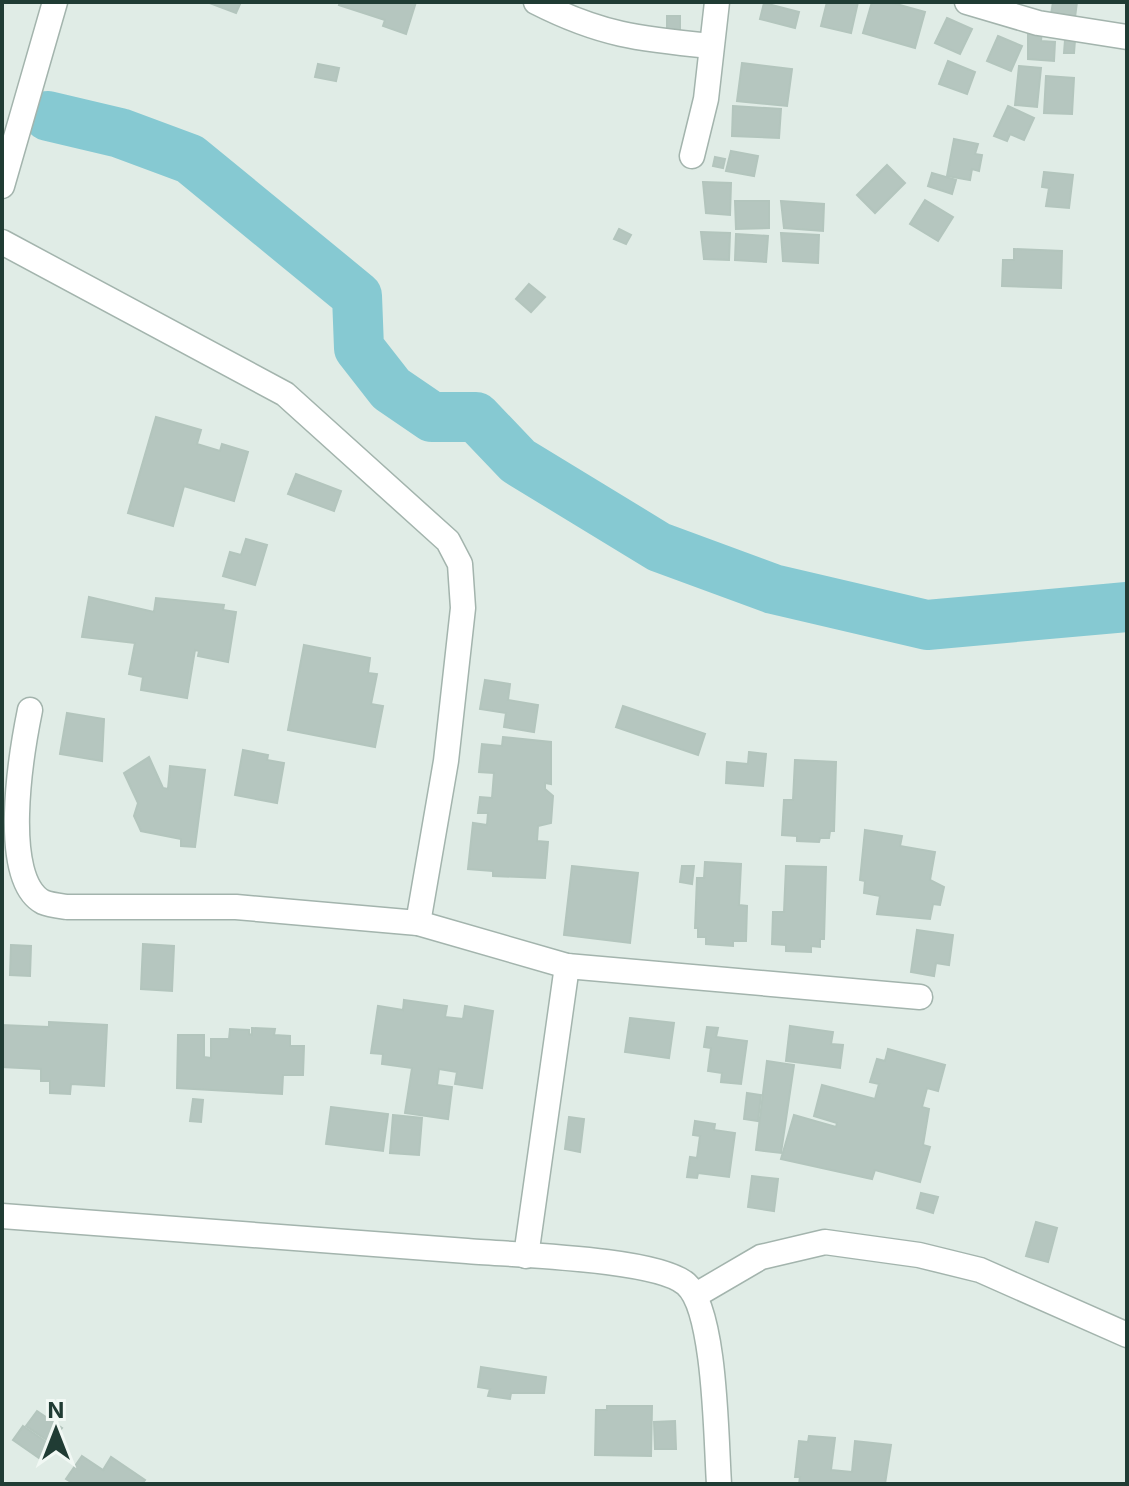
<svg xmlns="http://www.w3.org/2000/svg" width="1129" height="1486" font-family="Inter,sans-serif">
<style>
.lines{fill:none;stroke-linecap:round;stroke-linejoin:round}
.river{stroke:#86c9d2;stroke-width:50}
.building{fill:#b5c6bf;stroke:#b3c5bd;stroke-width:2}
.minor-casing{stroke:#a3b4ad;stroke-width:27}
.minor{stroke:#fff;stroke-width:24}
</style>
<rect width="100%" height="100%" fill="#e0ece6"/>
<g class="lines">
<path class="river" d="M48,116L120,133L190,159L357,296L359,348L391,389L432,417H476L518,461L659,547L773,589L927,625L1127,607"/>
</g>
<g class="building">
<path d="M207,2H241L236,13Z"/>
<path d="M340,2H416L406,34L383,26L385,20L339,5Z"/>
<path d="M827,2H858L851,33L821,26Z"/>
<path d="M872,2H889L925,12L915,48L863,33Z"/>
<path d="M1053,2H1077L1074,25L1050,21Z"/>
<path d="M764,3L799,12L795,28L760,19Z"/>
<path d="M667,16H680V33L667,32Z"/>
<path d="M947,18L972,29L960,54L935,43Z"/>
<path d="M1028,30L1042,31L1041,41L1055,42L1054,61L1028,59Z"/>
<path d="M998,36L1022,46L1011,71L987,61Z"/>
<path d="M1065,40H1075L1074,53H1064Z"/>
<path d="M948,61L975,72L967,94L939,84Z"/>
<path d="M742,63L792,69L787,106L737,101Z"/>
<path d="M318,64L339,68L336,81L315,77Z"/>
<path d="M1019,66L1041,68L1037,107L1015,105Z"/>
<path d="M1046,76L1074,78L1072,114L1044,113Z"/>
<path d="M733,106L781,109L779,138L732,136Z"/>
<path d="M1008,106L1034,118L1024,140L1010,134L1007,141L994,136Z"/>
<path d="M954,139L978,144L975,154L982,155L979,171L972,169L970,180L947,176Z"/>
<path d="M731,151L758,156L754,176L726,171Z"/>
<path d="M715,157L725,159L723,168L713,166Z"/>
<path d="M887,165L905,183L875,213L857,195Z"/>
<path d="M1044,172L1073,175L1069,208L1046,206L1049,188L1042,187Z"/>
<path d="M932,173L956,180L952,194L928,186Z"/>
<path d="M703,182L731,183L730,215L706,213Z"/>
<path d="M925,200L953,217L938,241L910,224Z"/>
<path d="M735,201H769V228L736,229Z"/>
<path d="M781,201L824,204L823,231L784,228Z"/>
<path d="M619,229L631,235L626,244L614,239Z"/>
<path d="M701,232L730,233L729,260L704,259Z"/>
<path d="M781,233L819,235L818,263L783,261Z"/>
<path d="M736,234L768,236L766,262L735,260Z"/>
<path d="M1014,249L1062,251L1061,288L1002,286L1003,260H1014Z"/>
<path d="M529,284L545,297L531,312L516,299Z"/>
<path d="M156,417L201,430L197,444L220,451L222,444L248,452L234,501L184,486L173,526L128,513Z"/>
<path d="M296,474L341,491L334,511L288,494Z"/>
<path d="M246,539L267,545L255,585L223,576L230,552L241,555Z"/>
<path d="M89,597L154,612L156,598L224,605L223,610L236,612L228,662L198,656L199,651L195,650L187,698L141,690L143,677L129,674L135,643L82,637Z"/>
<path d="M304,645L370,658L368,673L377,674L371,704L383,706L375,747L288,730Z"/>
<path d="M485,680L510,684L508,700L538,705L534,732L504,727L506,713L480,709Z"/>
<path d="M623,706L705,734L698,755L616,727Z"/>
<path d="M67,713L104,719L102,761L60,754Z"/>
<path d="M503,737L551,742V784L545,783V789L553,796L551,823L538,826L537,841L548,842L545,878L493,876V871L468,869L473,823L487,825L488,813H478L480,797L492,798L494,773L479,772L482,744L502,746Z"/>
<path d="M243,750L268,755L267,760L284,763L277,803L235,795Z"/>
<path d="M749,752L766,754L763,786L726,783L727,762L748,764Z"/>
<path d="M149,757L163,788L168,789L170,766L205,770L195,847L181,846V839L141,831L134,816L138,803L124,773Z"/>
<path d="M795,760L836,762L834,831H830L829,838H820L819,842L797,841V836L782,835L784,800H793Z"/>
<path d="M865,830L902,836L900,846L935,852L930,880L944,887L940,905L933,904L930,919L877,914L880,896L864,893L865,881L860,880Z"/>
<path d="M705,862L741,864L739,905L747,906L746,941H733V946L706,944V937H698V928H695L697,878H704Z"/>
<path d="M572,866L638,873L630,943L564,935Z"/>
<path d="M682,866H694L692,884L680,882Z"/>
<path d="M786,866L826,867L824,939H820V947L811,946V952L786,951V945L772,944L773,912H784Z"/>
<path d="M917,930L953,935L949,965L936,963L934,976L911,972Z"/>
<path d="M143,944L174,946L172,991L141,989Z"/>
<path d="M11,945L31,946L30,976L10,975Z"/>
<path d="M404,1000L447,1006L445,1017L463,1019L465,1006L493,1011L482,1088L455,1084L457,1072L439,1069L437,1085L452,1087L448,1119L405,1113L412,1068L382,1064L383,1054L371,1053L378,1006L403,1010Z"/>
<path d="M630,1018L674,1023L669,1058L625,1052Z"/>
<path d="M49,1022L107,1025L104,1086L71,1084L70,1094L50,1093V1081H41V1069L2,1067V1025L49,1027Z"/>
<path d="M790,1026L833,1032L831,1044L843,1045L840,1068L786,1061Z"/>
<path d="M707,1027L718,1028L716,1037L747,1041L741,1084L721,1082L722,1073L708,1071L711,1048L704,1047Z"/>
<path d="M252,1028L275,1029L274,1035L290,1036V1046H304L303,1075H283L282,1094L177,1088L178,1035H204V1057L211,1058V1039H229L230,1029L249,1030V1034L252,1035Z"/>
<path d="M888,1049L945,1065L938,1091L927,1088L922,1107L929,1109L923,1145L930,1147L920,1182L875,1170L872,1179L781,1159L794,1115L836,1127L837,1123L814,1116L822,1085L875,1099L879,1084L870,1082L877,1059L885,1061Z"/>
<path d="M767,1061L794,1065L781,1153L756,1150Z"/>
<path d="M747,1093L761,1095L758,1121L744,1119Z"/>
<path d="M193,1099L203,1100L201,1122L190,1121Z"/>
<path d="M331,1107L388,1114L383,1151L326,1144Z"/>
<path d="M393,1115L422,1118L419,1155L390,1153Z"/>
<path d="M569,1117L584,1119L580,1152L565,1149Z"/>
<path d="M695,1121L715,1124L714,1130L735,1133L729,1177L698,1173L697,1178L687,1177L690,1157L697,1158L700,1136L693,1135Z"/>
<path d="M752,1176L778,1179L774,1211L748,1207Z"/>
<path d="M921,1193L938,1197L933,1213L917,1208Z"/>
<path d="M1036,1222L1057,1228L1048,1262L1026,1256Z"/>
<path d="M481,1367L546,1377L544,1393H511L510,1399L488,1396L490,1389L478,1387Z"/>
<path d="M607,1406H652L651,1456L595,1455L596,1410H607Z"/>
<path d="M37,1411L62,1428L51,1443L26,1426Z"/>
<path d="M675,1421L676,1449H655L654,1422Z"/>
<path d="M23,1426L52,1446L42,1460L13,1440Z"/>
<path d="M809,1436L835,1438L831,1470L852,1472L855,1441L891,1445L885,1484H799L800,1477H795L799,1441L808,1442Z"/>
<path d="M82,1456L103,1470L111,1457L145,1480L142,1484H74L66,1479Z"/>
</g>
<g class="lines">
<g class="minor-casing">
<g id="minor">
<path d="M536,2C601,35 639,39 711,46"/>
<path d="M967,2L1038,23L1127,37"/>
<path d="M692,156L706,99L717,2"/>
<path d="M2,186L55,2"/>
<path d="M2,242L285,394L448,541L460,564L463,608L446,761L418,923"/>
<path d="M30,710C21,754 0,879 43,902C50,905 60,906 67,907H236L418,923L567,966L920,997"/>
<path d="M2,1216C157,1227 312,1238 467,1251C512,1255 656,1258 686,1284C716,1310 716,1442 719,1484"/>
<path d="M526,1256L567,966"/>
<path d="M696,1295L761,1257L825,1242L919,1255L980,1270L1127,1335"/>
</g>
</g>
<use href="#minor" class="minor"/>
</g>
<rect width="1129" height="1486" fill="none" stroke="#203c34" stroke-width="8"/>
<g transform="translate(56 1430)" stroke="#f1f8f4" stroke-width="6" paint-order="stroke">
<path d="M0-6L14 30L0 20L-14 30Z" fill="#203c34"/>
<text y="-12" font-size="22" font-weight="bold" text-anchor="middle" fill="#203c34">N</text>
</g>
</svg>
